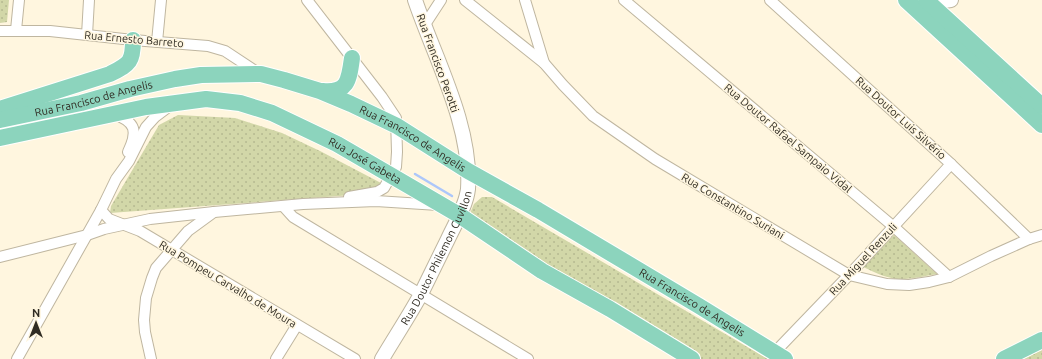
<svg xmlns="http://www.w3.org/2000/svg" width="1042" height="359" font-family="Ubuntu,sans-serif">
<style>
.park{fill:url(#park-dots)}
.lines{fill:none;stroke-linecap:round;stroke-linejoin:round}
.stream{stroke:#adc7fa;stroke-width:2.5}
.street-casing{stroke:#bfb6a0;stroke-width:12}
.secondary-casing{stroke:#bfb6a0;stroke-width:16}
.primary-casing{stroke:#fff;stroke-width:18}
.street{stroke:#fff;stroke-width:10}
.secondary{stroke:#fff;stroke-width:14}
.primary{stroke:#8cd4bd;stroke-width:16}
.labels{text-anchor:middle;stroke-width:3;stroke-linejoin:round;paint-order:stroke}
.street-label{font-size:11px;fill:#302c23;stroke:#fff6df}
</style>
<defs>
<pattern id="park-dots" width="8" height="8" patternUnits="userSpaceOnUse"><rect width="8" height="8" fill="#d2d7a8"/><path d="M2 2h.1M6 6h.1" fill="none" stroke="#b5b990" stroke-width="1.8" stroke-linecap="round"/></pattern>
</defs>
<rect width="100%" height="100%" fill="#fff6df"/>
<g class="park">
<path d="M0,0H9L7,22L0,23Z"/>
<path d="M178,115L235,118L282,133L320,151L381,183L378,188L366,194L110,213L111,206L159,125Z"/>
<path d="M482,197H492L768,359H698L468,218L474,204Z"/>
<path d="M894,235L937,274C924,276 909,280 896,279C884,277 874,272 863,267Z"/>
<path d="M1042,350V359H1023Z"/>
</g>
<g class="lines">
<path class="stream" d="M415,174L452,196"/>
<g class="street-casing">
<g id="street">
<path d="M307,0L382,97L396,118L397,152L396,167L384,188L377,192L349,197"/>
<path d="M465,0L544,63L563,85L593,116L655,159L849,275L887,284L909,285L929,282L949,277L991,256L1029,239L1042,235"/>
<path d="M525,0L544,63"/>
<path d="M624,0L894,227L949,277"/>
<path d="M770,0L951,164L1029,239"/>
<path d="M424,26L441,0"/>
<path d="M16,30L19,0"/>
<path d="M0,31H50L133,40L208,46L225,51L260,74"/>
<path d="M87,35L89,0"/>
<path d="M157,42L161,0"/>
<path d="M114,114C136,122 138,131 128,152"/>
<path d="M283,206L293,217L528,359"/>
<path d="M101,210L109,219L140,231L355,359"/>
<path d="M0,257L87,235L104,229L150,219L214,212L303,204L376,201L438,205"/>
<path d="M774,353L849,275L951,164"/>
<path d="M17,359L101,210L116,179L129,161L146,127L155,117L171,105"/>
<path d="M151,359L145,332L144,320L146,298L152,278L156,268L188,231L214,212"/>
<path d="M276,359L297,325"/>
</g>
</g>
<g class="secondary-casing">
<g id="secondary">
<path d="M922,3H929L951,0"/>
<path id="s1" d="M382,359C395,337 409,316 421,294C430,276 439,257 448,239C455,224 466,206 468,189C472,125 435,59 415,0"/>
</g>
</g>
<g class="primary-casing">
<g id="primary">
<path d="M906,0L1042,125"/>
<path d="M926,0L1042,106"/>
<path d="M323,91C348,93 349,80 352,58"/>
<path d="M0,109L110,74C129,64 133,63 133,40"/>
<path id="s2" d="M0,120L81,103L130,89L175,79L201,75L261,74L284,80L320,91L351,104L397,126L468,171L538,210L699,306L785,359"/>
<path id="s3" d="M0,138L146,107L206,99L240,103L272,113L337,144L459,215L542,271L610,309L692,359"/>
<path d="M1004,359L1042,340"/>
</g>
</g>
<use href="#street" class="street"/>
<use href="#secondary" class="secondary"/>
<use href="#primary" class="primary"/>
</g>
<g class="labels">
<g class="street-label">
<text transform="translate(134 39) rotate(5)" y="4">Rua Ernesto Barreto</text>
<text transform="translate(438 63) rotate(70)" y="4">Rua Francisco Perotti</text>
<text dy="4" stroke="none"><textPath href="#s2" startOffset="96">Rua Francisco de Angelis</textPath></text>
<text transform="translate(901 118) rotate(42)" y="4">Rua Doutor Luis Silvério</text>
<text transform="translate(788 138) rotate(40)" y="4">Rua Doutor Rafael Sampaio Vidal</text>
<text dy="4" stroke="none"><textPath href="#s2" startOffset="432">Rua Francisco de Angelis</textPath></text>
<text dy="4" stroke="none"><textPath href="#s3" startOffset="382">Rua José Gabeta</textPath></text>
<text transform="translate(733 206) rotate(31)" y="4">Rua Constantino Suriani</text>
<text dy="4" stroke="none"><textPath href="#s1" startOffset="115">Rua Doutor Philemon Cuvillon</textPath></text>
<text transform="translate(863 259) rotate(-47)" y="4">Rua Miguel Renzuli</text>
<text transform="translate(228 284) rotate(31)" y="4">Rua Pompeu Carvalho de Moura</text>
<text dy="4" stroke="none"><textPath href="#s2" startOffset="756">Rua Francisco de Angelis</textPath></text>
</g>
</g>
<g transform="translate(36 323)" stroke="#fff6df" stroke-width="3" paint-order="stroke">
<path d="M0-3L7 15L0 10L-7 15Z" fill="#302c23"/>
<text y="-6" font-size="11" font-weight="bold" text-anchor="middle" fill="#302c23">N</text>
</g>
</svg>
